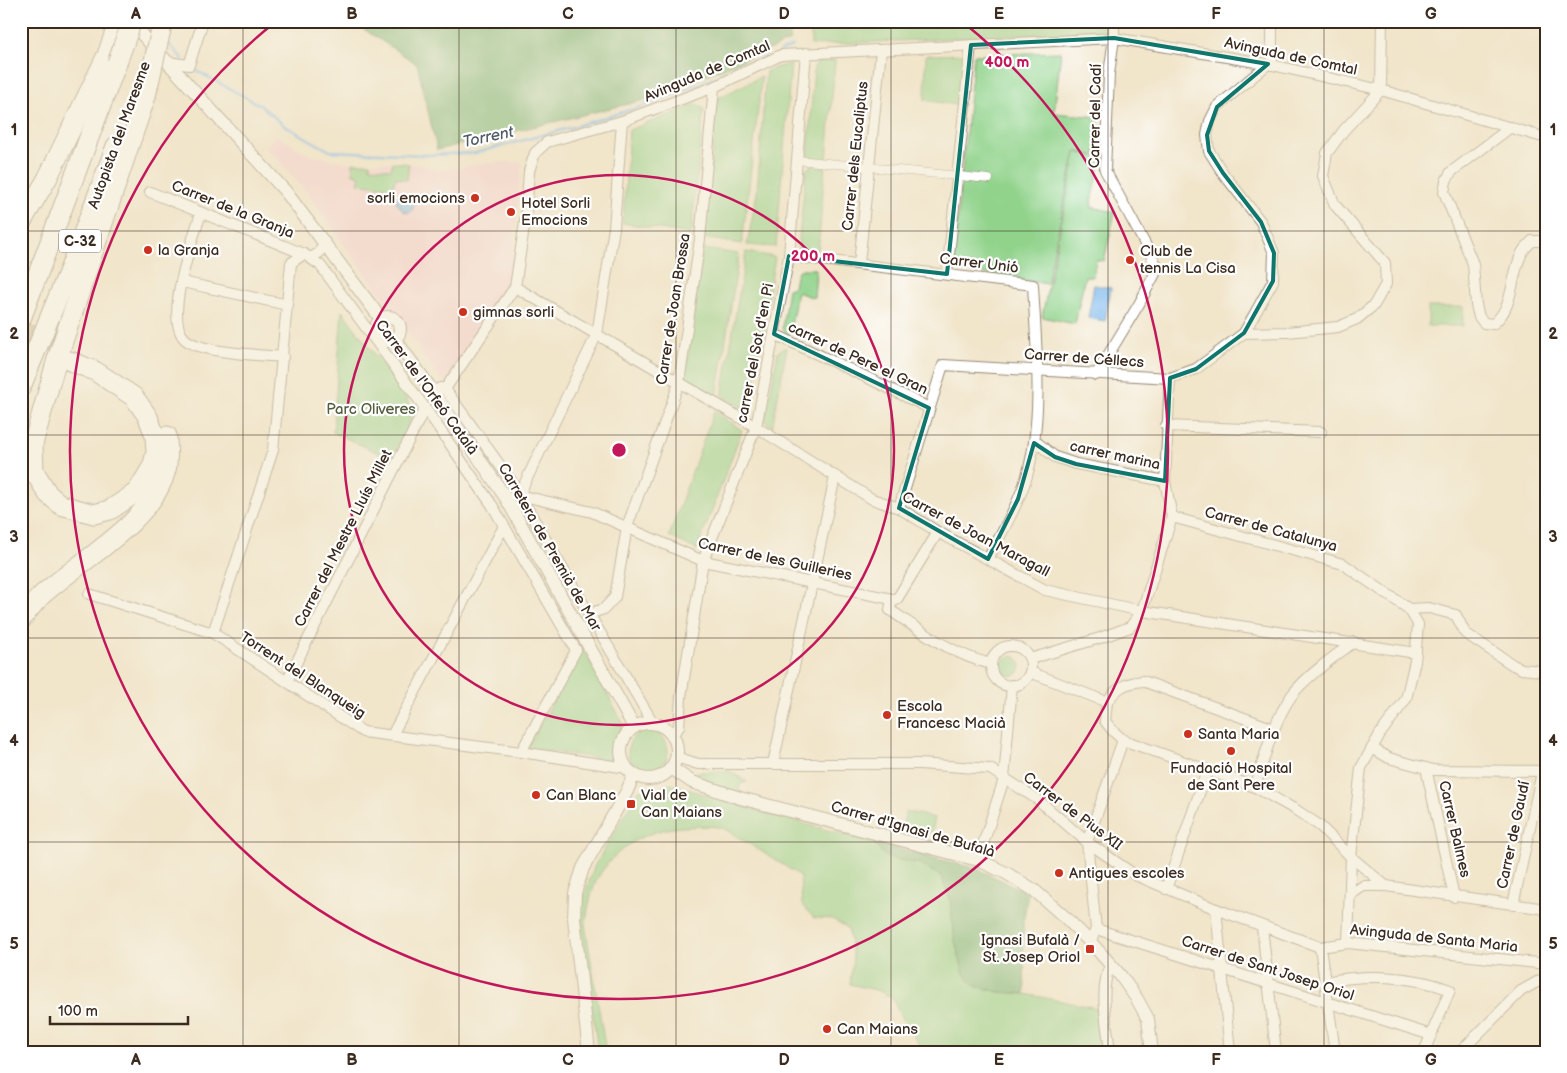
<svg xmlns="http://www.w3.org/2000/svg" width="1567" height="1073" font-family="'Balsamiq Sans',sans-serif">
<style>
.built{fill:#f7cfd3}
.green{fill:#91d38b;stroke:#667e54}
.forest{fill:#74b577;stroke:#58704a}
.water{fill:#77b6eb;stroke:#597084}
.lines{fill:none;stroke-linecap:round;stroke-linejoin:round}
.stream{stroke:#77b6eb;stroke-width:2.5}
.motorway-tunnel{stroke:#cdc0a8;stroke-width:19;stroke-dasharray:19 9;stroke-linecap:butt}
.pedestrian-casing{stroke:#968874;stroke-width:9}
.minor-casing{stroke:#968874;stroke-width:12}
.tertiary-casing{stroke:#968874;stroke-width:14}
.motorway-casing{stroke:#968874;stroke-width:21}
.pedestrian{stroke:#fff;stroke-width:8}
.minor{stroke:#fff;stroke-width:10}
.tertiary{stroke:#fff;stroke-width:12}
.motorway{stroke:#fff;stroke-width:19}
.motorway-bridge-casing{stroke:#968874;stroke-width:21;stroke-linecap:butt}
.motorway-bridge{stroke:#fff;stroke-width:19}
.marked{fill:none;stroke:#0f766e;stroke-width:4;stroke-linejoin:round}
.grid{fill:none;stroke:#3b2a1e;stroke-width:1;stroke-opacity:0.55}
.ring{fill:none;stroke:#c2185b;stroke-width:2.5}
.poi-dot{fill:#c8321e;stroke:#fff;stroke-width:2}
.labels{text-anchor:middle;stroke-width:4.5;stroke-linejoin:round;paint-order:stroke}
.shield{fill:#fff;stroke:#766a62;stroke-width:1}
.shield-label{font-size:14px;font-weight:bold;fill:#3b2a1e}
.street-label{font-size:15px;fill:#3b2a1e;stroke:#fff}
.poi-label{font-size:15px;fill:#3b2a1e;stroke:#fff;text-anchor:start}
.park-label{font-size:15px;fill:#555d3f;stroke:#fff}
.water-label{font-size:16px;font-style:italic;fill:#505b66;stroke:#fff}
.centre{fill:#c2185b;stroke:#fff;stroke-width:2.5}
.ring-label{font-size:15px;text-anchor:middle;font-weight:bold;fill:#c2185b;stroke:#fff;stroke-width:4.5;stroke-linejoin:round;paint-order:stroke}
.neatline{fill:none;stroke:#3b2a1e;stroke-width:2}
.grid-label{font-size:16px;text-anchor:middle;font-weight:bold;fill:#3b2a1e}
</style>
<rect width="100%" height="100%" fill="#fff"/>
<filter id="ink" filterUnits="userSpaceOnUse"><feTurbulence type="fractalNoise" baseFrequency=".02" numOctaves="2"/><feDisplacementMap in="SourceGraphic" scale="10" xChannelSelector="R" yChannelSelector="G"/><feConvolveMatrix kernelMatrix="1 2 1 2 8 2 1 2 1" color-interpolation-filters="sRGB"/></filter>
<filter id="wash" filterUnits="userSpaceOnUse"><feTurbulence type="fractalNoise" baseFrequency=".0096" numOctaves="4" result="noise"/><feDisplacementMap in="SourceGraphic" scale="20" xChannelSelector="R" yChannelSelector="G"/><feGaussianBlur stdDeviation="1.12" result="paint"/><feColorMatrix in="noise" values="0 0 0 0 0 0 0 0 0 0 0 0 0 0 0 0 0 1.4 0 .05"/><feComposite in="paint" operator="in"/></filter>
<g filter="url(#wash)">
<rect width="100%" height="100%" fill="#f1e5ca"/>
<path class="built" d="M276,135L309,155L350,163L405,162L441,170L499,162H522L510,287L444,384L306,191L266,147Z"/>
<g class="green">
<path d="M811,21H1108V31L811,45Z"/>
<path d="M1061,52L1054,113L1099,117L1096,155L1075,151L1047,284L952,269L974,55Z"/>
<path d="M968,54L962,106L925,100L926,55Z"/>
<path d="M835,60L827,160L808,158L814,67L819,61Z"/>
<path d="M791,63L776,247L747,245L757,193L766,71Z"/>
<path d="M762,76L742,244L703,238L718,98Z"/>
<path d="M697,104L704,109L691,234L623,223L629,130Z"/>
<path d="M1076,152L1098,157L1100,164L1091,207L1115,212L1104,261L1096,260L1093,277L1085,276L1075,324L1042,317Z"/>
<path d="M393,162L409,164L407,180L395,178L393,188L358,183L360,176L353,174V163H370V167L391,169Z"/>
<path d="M812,165L825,166L818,253L801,251L798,248L806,170Z"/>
<path d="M703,249L739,254L717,397L685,378Z"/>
<path d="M746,252L775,257L750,412L722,396Z"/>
<path d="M802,269H816L814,298L797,292L789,336L782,329L788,289L794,287L797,272Z"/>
<rect x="1428" y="307" width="35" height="19"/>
<path d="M342,311L403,392C406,398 410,404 411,411C413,423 396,448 391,459L333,432Z"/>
<path d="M783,348H787L772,428L765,420L778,352Z"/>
<path d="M714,411L742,430L697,550L669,536Z"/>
<path d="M583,649L624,725C617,738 612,747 617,761L527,748Z"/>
<circle cx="1011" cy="666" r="10"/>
<circle cx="648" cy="751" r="20"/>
<path d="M729,771L747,782L740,784L739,793L695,780L697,772Z"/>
<path d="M671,784L779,817L875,843L881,852L887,857L920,864L941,876L950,899L955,941L964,974L975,986L1000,992L1025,994L1102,1009L1107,1052H924L902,1019L893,999L880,991L850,984L853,957L848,928L832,919L814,918L802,905L800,876C781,863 761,851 741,839C735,836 728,830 722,828C713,825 693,827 683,827C649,829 619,845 600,874C591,888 588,909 585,925L606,1052H598L581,927L584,897L594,867L639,790H654Z"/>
<path d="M906,811L935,818L932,833L902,826Z"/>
</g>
<g class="forest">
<path d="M351,21H790V41L649,99L437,150L417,64Z"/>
<path d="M875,843L978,869L1028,893L1023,924L1025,994L1000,992L975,986L964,974L955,941L950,898L941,876L920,864L887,857L881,852Z"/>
</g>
<g class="water">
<path d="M405,194L411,197L414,206L412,211L408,213L403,211L396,202L398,196Z"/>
<path d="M1094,285L1111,288L1105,321L1088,318Z"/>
</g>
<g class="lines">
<g class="stream">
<path d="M148,21L153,27"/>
<path d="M167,42L183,59"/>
<path d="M780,51L793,46"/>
<path d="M195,70L260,105L285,126L330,151L427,155L475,153L573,127L650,104L766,57"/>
</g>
</g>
</g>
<g filter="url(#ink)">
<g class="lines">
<path class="motorway-tunnel" d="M21,329L73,350"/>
<g class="pedestrian-casing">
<path id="pedestrian" d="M797,160L989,179"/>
</g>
<g class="minor-casing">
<g id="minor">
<path d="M167,62L189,65L203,21"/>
<path d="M1272,65V21"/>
<path d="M1511,127L1451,172L1446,181L1444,192L1473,264L1476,305L1479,317L1484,323L1493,324C1515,307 1510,276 1522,253C1524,248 1529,245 1532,241H1542L1546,244"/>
<path d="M150,192L304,254L320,265L425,408L492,505L576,650L521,752"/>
<path d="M201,213C193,239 163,319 185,339C200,353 261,355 283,357"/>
<path d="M789,256L1033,285C1036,346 1044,416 1027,476C1018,505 1002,532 988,559"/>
<path d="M310,258L319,253L324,243"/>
<path d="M859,264L881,50"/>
<path d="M947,274L971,45"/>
<path d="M182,282L288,305"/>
<path d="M515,287L756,427L872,499L899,508L938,532L1045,590L1142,611L1416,653"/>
<path d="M1244,333L1273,281L1274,253L1261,222L1223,173L1209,151L1207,135L1210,121L1217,107L1268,64"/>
<path d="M774,334L866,377L929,408"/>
<path d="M1096,375L1139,304L1158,268L1105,170L1109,74L1114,38V21"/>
<path d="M440,388L445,389L512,482L653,723"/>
<path d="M445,389L515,287L526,215L529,171L535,153L547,142L622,121L714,87L781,55L1114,38L1268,64L1381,90L1546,138"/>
<path d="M1166,426L1321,432"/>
<path d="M1035,441L1055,457L1076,464L1165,481"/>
<path d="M519,495L592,512L703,561L892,599H897L938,532"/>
<path d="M519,495L597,334L614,228L622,121"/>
<path d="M899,508L943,365L1170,378L1196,369L1244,333L1287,332L1338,327L1357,319L1374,305L1386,284L1385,263L1335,205L1323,176L1327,153L1344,130L1381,90L1382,21"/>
<path d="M1172,517L1343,564L1409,609L1429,608L1456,615L1465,633L1513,665L1522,669L1540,671L1546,669"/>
<path d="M89,594L213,633L363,732L521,752L627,768"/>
<path d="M892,599L890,610C922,632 953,655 991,664"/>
<path d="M589,614L604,609L615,597L627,527L679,383L700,239L714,87"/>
<path d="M213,633L273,450L291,263L304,254"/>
<circle cx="1011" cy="666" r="20"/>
<path d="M1030,659L1100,638L1130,627L1142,611L1172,517L1165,481L1170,378"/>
<path d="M1030,672L1107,702L1105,721L1113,731L1123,740L1255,787L1296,810L1320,826L1351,857L1386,886L1546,909"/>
<path d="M287,681L425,408"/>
<path d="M1107,702C1117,687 1125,683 1143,681L1274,729"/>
<path d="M392,735L504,526"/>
<path d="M672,735L679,727L681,697L703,561L756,427L789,256L806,53"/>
<path d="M1372,748L1389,758L1433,770L1546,771"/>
<path d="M676,757L698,764H919L990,769L1037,799L1087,842L1135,875L1216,909L1320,947L1348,943L1546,964"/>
<path d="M773,764L835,477"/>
<path d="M1426,768L1454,897"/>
<path d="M1255,787C1265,756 1273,722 1292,695C1305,677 1336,655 1354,642"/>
<path d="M978,860L1004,779L1012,685"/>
<path d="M1166,889L1207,771"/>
<path d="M1350,895L1363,886H1386"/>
<path d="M1513,905L1542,772"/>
<path d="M1216,909L1230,1052"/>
<path d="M1262,927L1276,1052"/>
<path d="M1096,929L1431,1035"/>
<path d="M1090,943L1096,929L1087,842L1123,740"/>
<path d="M1348,943L1351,857L1361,768L1380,734L1406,699L1415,661L1418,624L1409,609"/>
<path d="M1320,947L1335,1052"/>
<path d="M1325,982C1365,974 1412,975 1450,990L1424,1052"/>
<path d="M1110,1052C1107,1023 1099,992 1110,965"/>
<path d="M1460,1052L1521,991L1546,977"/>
</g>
</g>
<g class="tertiary-casing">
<g id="tertiary">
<path d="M130,21L286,192L381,319"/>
<circle cx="388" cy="329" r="12"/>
<path d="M394,338L432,390L506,498L634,727"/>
<circle cx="649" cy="751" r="28"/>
<path d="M671,768L692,782L740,798L978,860L1006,873L1034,890L1067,919L1094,946L1120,975L1137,999L1148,1019L1152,1052"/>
<path d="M589,1052L574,918L575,893L583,868L627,791L634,774"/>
</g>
</g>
<g class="motorway-casing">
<g id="motorway">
<path d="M21,223L47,179L107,55L119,21"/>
<path d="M21,319L117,63"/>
<path d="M70,361L95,371L134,397L148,417L155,436L156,453L152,467L137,492L110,510L94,514L61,505L48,494L34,471L33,444L57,359L146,96"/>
<path d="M21,387L70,268L116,146"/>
<path d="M21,620C28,611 35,601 43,594C80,561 154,520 166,470C169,459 167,447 167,436"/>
</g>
</g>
<use href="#pedestrian" class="pedestrian"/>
<use href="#minor" class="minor"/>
<use href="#tertiary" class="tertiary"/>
<use href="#motorway" class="motorway"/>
<g class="motorway-bridge-casing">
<g id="motorway-bridge">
<path d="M117,63L132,21"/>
<path d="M146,96L163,21"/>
</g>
</g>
<use href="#motorway-bridge" class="motorway-bridge"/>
</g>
</g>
<path d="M0 0H1567V1073H0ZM1114,38L1268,64L1217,107L1207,135L1209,151L1223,173L1261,222L1274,253L1273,281L1244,333L1196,369L1170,378L1165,481L1076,464L1055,457L1034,443L1018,499L988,559L899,508L929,408L774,334L789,256L947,274L971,45Z" fill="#f1e5ca" fill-opacity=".55" fill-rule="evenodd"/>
<path class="marked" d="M1114,38L1268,64L1217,107L1207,135L1209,151L1223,173L1261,222L1274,253L1273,281L1244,333L1196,369L1170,378L1165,481L1076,464L1055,457L1034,443L1018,499L988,559L899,508L929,408L774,334L789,256L947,274L971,45Z"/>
<path class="grid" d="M243,21V1052M459,21V1052M676,21V1052M891,21V1052M1108,21V1052M1324,21V1052M21,231H1546M21,435H1546M21,638H1546M21,842H1546"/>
<g class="ring">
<circle cx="619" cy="450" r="275"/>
<path d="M964 23A549 549 0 1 1 274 23"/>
</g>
<g class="poi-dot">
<circle cx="475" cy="198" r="5"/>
<circle cx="511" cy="212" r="5"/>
<circle cx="148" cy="250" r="5"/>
<circle cx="1130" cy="260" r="5"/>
<circle cx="463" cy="312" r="5"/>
<circle cx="887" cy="715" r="5"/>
<circle cx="1188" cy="734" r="5"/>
<circle cx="1231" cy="751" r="5"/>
<circle cx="536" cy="795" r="5"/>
<rect x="626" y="799" width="10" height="10" rx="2.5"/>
<circle cx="1059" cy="873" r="5"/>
<rect x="1085" y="944" width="10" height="10" rx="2.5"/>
<circle cx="827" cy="1029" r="5"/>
</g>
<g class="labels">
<rect class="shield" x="59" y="229.5" width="42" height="23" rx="4"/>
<g class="shield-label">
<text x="80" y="246">C-32</text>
</g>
<g class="street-label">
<text transform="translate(1291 56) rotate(12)" y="5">Avinguda de Comtal</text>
<text transform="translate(707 71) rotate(-23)" y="5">Avinguda de Comtal</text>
<text transform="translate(1095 116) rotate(-89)" y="5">Carrer del Cadí</text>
<text transform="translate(119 135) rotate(-70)" y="5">Autopista del Maresme</text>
<text transform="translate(855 156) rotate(-84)" y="5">Carrer dels Eucaliptus</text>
<text transform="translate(233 209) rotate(22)" y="5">Carrer de la Granja</text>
<text transform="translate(979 263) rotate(7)" y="5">Carrer Unió</text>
<text transform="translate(673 309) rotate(-81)" y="5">Carrer de Joan Brossa</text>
<text transform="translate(755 353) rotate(-79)" y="5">carrer del Sot d'en Pi</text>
<text transform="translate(858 358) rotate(25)" y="5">carrer de Pere el Gran</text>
<text transform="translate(1084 358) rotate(4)" y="5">Carrer de Céllecs</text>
<text transform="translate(427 387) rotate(54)" y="5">Carrer de l'Orfeó Català</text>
<text transform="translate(1115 455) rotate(12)" y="5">carrer marina</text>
<text transform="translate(1271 529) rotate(15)" y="5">Carrer de Catalunya</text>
<text transform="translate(976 534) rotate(28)" y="5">Carrer de Joan Maragall</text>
<text transform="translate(343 538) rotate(-63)" y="5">Carrer del Mestre Lluís Millet</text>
<text transform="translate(550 547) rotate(60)" y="5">Carretera de Premià de Mar</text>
<text transform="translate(775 559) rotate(12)" y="5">Carrer de les Guilleries</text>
<text transform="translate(303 675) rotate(33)" y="5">Torrent del Blanqueig</text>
<text transform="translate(1073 811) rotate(37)" y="5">Carrer de Pius XII</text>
<text transform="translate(913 829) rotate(16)" y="5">Carrer d'Ignasi de Bufalà</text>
<text transform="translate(1455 829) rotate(77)" y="5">Carrer Balmes</text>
<text transform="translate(1513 835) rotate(-78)" y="5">Carrer de Gaudí</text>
<text transform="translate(1434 938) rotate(6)" y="5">Avinguda de Santa Maria</text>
<text transform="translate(1268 968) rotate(18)" y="5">Carrer de Sant Josep Oriol</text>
</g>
<g class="poi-label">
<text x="465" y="203" text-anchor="end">sorli emocions</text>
<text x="521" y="208">Hotel Sorli<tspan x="521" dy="17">Emocions</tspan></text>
<text x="158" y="255">la Granja</text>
<text x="1140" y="256">Club de<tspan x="1140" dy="17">tennis La Cisa</tspan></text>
<text x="473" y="317">gimnas sorli</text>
<text x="897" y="711">Escola<tspan x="897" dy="17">Francesc Macià</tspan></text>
<text x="1198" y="739">Santa Maria</text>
<text x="1231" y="773" text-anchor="middle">Fundació Hospital<tspan x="1231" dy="17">de Sant Pere</tspan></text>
<text x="546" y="800">Can Blanc</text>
<text x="641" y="800">Vial de<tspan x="641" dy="17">Can Maians</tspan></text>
<text x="1069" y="878">Antigues escoles</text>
<text x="1080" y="945" text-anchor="end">Ignasi Bufalà /<tspan x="1080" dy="17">St. Josep Oriol</tspan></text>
<text x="837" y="1034">Can Maians</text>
</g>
<g class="park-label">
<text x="371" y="414">Parc Oliveres</text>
</g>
<g class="water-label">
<text transform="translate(488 136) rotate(-12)" y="6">Torrent</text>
</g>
</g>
<circle cx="619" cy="450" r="8" class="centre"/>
<g class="ring-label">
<text x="1007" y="67">400 m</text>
<text x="813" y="261">200 m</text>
</g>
<rect width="1567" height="1073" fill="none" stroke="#fff" stroke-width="55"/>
<path d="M50 1016v8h138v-8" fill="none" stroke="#3b2a1e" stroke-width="2.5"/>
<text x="58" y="1016" font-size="15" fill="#3b2a1e" stroke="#ffffff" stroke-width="4" paint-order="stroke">100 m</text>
<rect x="28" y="28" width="1512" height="1018" class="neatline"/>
<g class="grid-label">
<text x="136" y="19">A</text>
<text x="352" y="19">B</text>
<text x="568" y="19">C</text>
<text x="784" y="19">D</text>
<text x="999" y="19">E</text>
<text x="1216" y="19">F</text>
<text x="1431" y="19">G</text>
<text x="14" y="135">1</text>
<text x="1553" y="135">1</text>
<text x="14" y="339">2</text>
<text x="1553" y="339">2</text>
<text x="14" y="542">3</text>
<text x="1553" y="542">3</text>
<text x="14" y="746">4</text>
<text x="1553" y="746">4</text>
<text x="14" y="949">5</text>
<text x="1553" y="949">5</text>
<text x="136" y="1065">A</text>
<text x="352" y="1065">B</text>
<text x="568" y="1065">C</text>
<text x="784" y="1065">D</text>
<text x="999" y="1065">E</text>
<text x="1216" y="1065">F</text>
<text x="1431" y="1065">G</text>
</g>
</svg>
